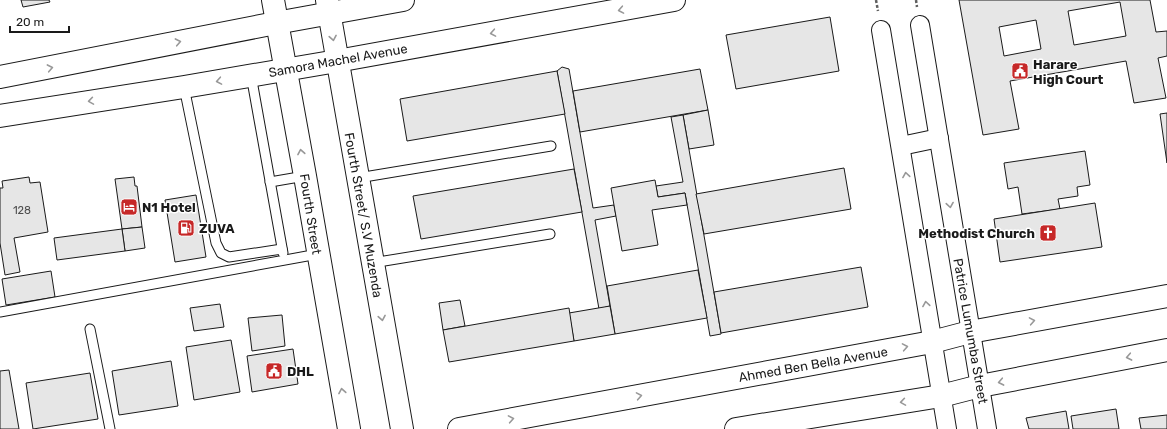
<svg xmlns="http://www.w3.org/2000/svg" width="1167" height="429" font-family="Rubik,sans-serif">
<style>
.building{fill:#e6e6e6;stroke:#1a1a1a;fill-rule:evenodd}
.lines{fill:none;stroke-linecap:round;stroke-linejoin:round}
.lane-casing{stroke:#1a1a1a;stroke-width:11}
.street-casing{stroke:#1a1a1a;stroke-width:20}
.secondary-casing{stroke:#1a1a1a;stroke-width:24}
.highway-casing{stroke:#1a1a1a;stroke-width:24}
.path{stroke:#5f5f5f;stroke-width:2.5;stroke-dasharray:3 2;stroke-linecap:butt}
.lane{stroke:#fff;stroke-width:9}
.street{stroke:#fff;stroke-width:18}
.secondary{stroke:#fff;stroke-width:22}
.highway{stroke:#fff;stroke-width:22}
.oneway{stroke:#989898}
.labels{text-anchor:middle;stroke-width:3;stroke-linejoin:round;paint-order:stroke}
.number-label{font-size:11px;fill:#4d4d4d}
.street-label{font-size:13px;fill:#1a1a1a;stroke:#fff}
.poi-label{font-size:13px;font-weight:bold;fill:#1a1a1a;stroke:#fff;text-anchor:start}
</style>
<rect width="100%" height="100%" fill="#fff"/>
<g class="building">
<path d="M21,0H49L50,2L23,7Z"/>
<path d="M959,0H1150L1156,32L1167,31V56L1158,58L1166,98L1134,103L1126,61L1010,81L1019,129L983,135ZM1120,2L1126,36L1074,45L1068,11ZM1036,20L1041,49L1004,56L999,27Z"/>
<path d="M830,17L839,71L736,89L726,35Z"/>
<path d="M562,67L569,69L593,208L614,205L616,216L595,220L610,306L599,309L557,71Z"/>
<path d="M700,69L708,110L580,132L573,91Z"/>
<path d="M557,71L565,114L407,141L400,99Z"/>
<path d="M708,110L714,145L689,149L683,115Z"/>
<path d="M1167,113V163L1160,114Z"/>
<path d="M683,115L721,333V334L710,336L685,193L658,197L656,186L683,182L671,117Z"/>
<path d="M1085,151L1090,185L1077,187L1078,196L1058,199L1060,209L1022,214L1018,187L1008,189L1004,163Z"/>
<path d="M844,168L851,209L704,234L696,194Z"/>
<path d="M574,169L582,212L421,239L413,196Z"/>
<path d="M29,177L30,183L40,182L48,232L14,238L20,272L5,275L0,243V188H3L2,181Z"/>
<path d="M134,177L135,186H137L142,227L122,229L115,179Z"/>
<path d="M655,180L658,197L685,193L687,205L652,210L658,245L622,251L611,188Z"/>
<path d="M196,195L206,257L175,262L165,200Z"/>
<path d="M1095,203L1102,247L1000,262L994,219Z"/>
<path d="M142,227L145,248L125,251L122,229Z"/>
<path d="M122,229L125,251L57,260L54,238Z"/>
<path d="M861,267L868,307L721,333L714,292Z"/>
<path d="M698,270L707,318L615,334L607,286Z"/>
<path d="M51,271L55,297L6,305L2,279Z"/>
<path d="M460,300L465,326L443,330L439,303Z"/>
<path d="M220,304L224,327L194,331L190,308Z"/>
<path d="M610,306L615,334L574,341L569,313Z"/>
<path d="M569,308L574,341L449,362L443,330Z"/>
<path d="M282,315L285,346L252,351L248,318Z"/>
<path d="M231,340L240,392L194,400L186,347Z"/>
<path d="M293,349L298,384L252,392L247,356Z"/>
<path d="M171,361L178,406L119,415L112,371Z"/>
<path d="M9,370L19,429H0V371Z"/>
<path d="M90,373L98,419L33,429L26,383Z"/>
<path d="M1116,409L1119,429H1073L1071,416Z"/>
<path d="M1066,411L1069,429H1029L1026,418Z"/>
<path d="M1167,415V429H1141L1139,418Z"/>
</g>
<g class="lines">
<g class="lane-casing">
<g id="lane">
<path d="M251,75L283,253"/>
<path d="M184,87L216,243L221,253L229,257L282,249"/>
<path d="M358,178L551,146"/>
<path d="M270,182L305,176"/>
<path d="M372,263L550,234"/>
<path d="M0,312L318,254"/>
<path d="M90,329L110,429"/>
</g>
</g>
<g class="street-casing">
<g id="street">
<path d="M920,25L987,429"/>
<path d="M881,30L947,429"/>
<path d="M901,146L939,138"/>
</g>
</g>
<g class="secondary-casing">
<g id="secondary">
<path d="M273,0L305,176L349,429"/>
<path d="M327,0L402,429"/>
<path d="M459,429L932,342L970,332L1167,296"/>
<path d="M736,429L941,396L980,386L1167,350"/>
</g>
</g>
<g class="highway-casing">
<g id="highway">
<path d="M0,77L276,23L403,0"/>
<path d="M0,116L184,87L337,61L674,0"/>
</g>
</g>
<g class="path">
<path d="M876,0L878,11"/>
<path d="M916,0L917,7"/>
</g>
<use href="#lane" class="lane"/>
<use href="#street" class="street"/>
<use href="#secondary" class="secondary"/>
<use href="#highway" class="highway"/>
</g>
<defs><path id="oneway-chevron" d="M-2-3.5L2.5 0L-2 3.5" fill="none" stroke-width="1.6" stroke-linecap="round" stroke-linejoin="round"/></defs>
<g class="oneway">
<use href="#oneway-chevron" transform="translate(621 10) rotate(170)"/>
<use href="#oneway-chevron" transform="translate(493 33) rotate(170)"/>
<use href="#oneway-chevron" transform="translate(333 38) rotate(80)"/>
<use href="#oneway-chevron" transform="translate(178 42) rotate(-11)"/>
<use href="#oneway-chevron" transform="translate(50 68) rotate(-11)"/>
<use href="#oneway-chevron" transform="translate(219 81) rotate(170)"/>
<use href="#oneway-chevron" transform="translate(91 101) rotate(171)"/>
<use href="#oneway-chevron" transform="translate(301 152) rotate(-100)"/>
<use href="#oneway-chevron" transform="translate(906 175) rotate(-99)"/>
<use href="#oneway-chevron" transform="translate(950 205) rotate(81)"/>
<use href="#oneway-chevron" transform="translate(926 304) rotate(-99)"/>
<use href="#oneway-chevron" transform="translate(382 318) rotate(80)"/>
<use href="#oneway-chevron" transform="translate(1032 321) rotate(-10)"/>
<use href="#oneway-chevron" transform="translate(905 347) rotate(-10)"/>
<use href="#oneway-chevron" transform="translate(1129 357) rotate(169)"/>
<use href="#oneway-chevron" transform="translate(1001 382) rotate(169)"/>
<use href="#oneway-chevron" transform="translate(342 391) rotate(-100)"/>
<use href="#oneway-chevron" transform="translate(639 396) rotate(-10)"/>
<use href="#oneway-chevron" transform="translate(903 402) rotate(171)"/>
<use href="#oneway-chevron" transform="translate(511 419) rotate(-10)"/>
</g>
<defs>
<g id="civic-square" transform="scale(0.9)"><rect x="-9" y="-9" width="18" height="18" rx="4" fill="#c62828" stroke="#fff"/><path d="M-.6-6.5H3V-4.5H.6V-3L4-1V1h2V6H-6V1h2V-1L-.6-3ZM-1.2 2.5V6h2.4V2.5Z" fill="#fff"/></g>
<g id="hotel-square" transform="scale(0.9)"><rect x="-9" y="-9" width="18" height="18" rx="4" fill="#c62828" stroke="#fff"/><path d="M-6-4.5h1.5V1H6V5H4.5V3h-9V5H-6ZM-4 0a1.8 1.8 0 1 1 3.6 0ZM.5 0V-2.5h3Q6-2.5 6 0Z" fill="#fff"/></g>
<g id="fuel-square" transform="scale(0.9)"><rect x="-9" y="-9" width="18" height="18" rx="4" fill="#c62828" stroke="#fff"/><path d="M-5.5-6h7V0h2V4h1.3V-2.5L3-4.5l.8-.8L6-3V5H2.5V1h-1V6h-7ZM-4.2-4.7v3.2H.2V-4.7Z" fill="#fff"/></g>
<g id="church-square" transform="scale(0.9)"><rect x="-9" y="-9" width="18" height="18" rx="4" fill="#c62828" stroke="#fff"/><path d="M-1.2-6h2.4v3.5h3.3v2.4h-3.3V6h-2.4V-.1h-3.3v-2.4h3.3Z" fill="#fff"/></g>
</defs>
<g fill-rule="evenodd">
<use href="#civic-square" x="1020" y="71"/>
<use href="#hotel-square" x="129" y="207"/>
<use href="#fuel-square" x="186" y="228"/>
<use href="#church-square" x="1048" y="233"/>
<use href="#civic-square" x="274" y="371"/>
</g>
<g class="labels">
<g class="number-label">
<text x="22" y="214">128</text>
</g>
<g class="street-label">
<text transform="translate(338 60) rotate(-10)" y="5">Samora Machel Avenue</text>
<text transform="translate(311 214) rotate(81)" y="5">Fourth Street</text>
<text transform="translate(364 215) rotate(80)" y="5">Fourth Street/ S.V Muzenda</text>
<text transform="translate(971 331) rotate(80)" y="5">Patrice Lumumba Street</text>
<text transform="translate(813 364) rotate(-10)" y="5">Ahmed Ben Bella Avenue</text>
</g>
<g class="poi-label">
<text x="1033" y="69">Harare<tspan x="1033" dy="15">High Court</tspan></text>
<text x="142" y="212">N1 Hotel</text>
<text x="199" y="233">ZUVA</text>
<text x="1035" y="238" text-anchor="end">Methodist Church</text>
<text x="287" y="376">DHL</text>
</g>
</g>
<path d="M10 26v6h59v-6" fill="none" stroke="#1a1a1a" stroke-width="2"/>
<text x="16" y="26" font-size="12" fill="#1a1a1a" stroke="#ffffff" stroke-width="3" paint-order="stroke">20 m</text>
</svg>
